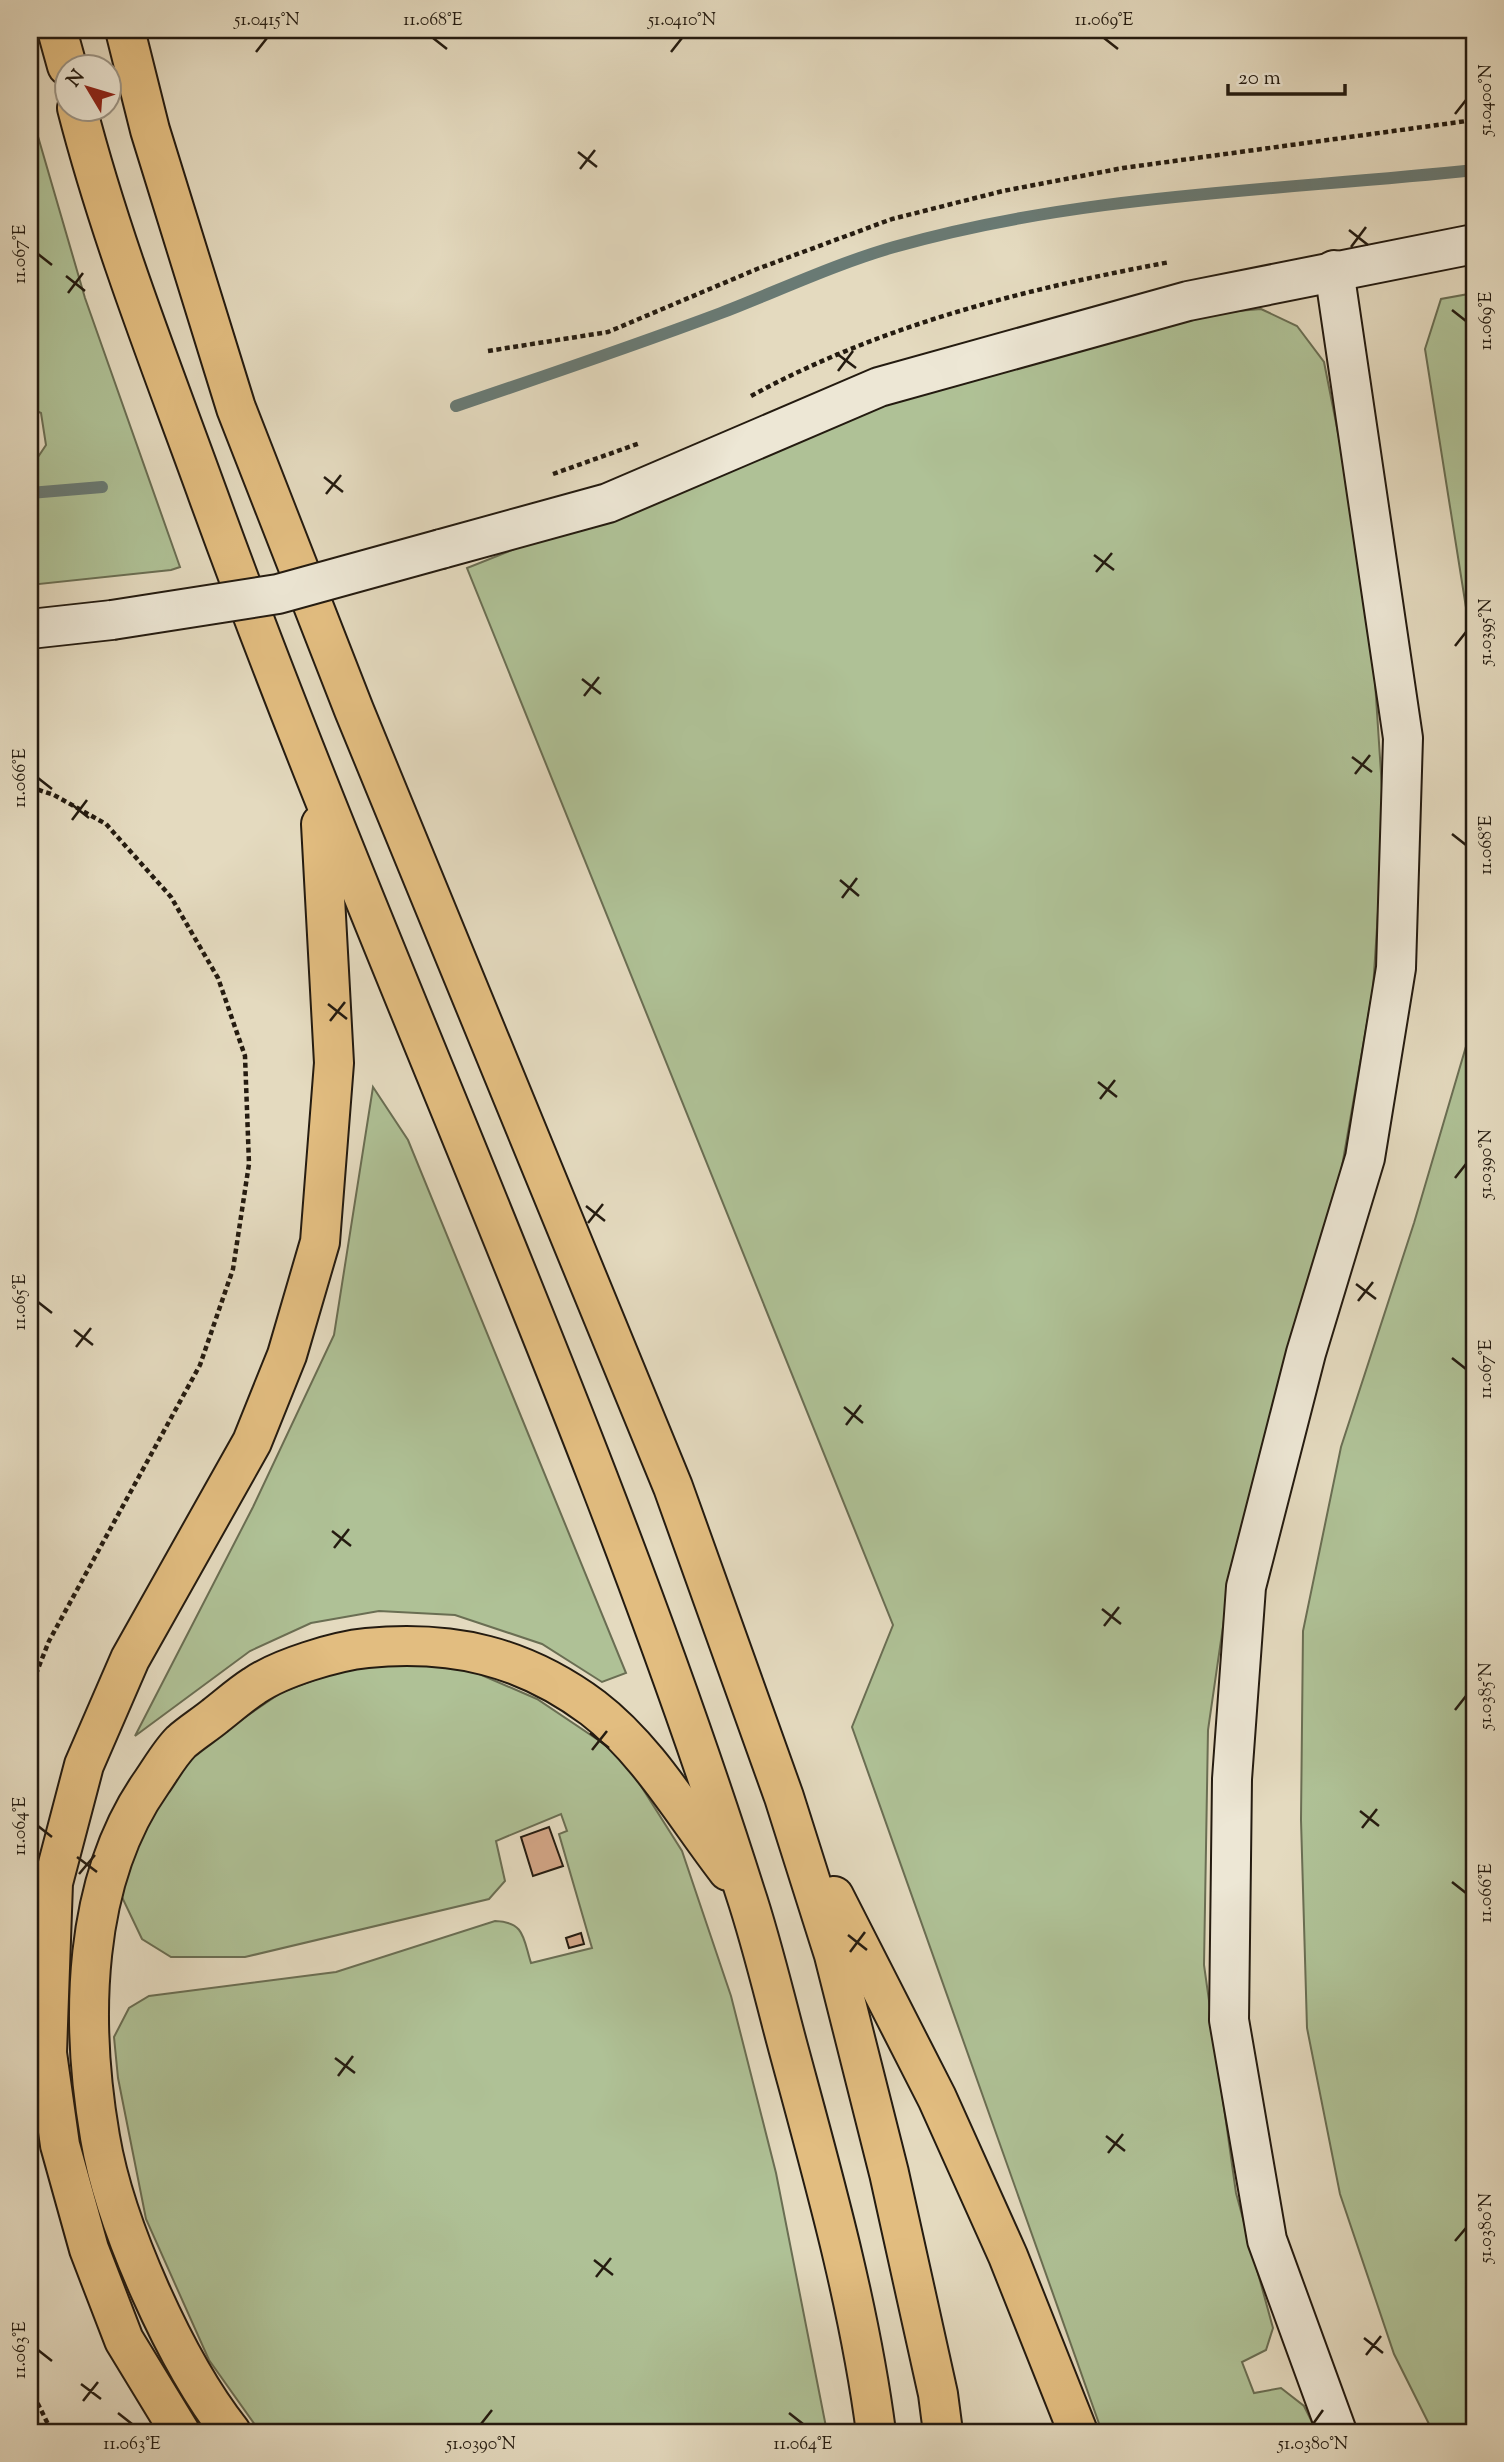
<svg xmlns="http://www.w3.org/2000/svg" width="1504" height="2462" font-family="'Sorts Mill Goudy',serif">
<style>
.green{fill:#afc196;stroke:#6a6e53;stroke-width:2}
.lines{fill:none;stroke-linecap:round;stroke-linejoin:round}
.stream{stroke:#697a74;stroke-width:12}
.building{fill:#d4a788;stroke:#241b10;stroke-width:2}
.secondary-casing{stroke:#241b10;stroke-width:42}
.highway-casing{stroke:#241b10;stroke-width:42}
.path{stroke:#241b10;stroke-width:4.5;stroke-dasharray:5 3.5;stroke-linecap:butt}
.secondary{stroke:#ede7d5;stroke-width:38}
.highway{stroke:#e2bd80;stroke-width:38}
.secondary-bridge-casing{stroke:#241b10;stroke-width:42;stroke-linecap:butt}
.secondary-bridge{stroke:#ede7d5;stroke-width:38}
.ticks{fill:none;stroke:#241b10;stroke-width:2.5}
.neatline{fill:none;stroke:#241b10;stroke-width:2.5}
.ticks-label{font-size:18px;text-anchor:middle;fill:#241b10}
</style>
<rect width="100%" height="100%" fill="#e4dabf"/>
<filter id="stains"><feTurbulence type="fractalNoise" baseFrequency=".00286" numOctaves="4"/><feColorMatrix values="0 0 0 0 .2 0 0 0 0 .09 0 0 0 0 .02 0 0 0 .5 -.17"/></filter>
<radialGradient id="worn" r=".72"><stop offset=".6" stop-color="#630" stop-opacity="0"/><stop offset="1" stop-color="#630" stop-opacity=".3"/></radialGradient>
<g class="green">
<path d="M30,109L85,298L180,567L171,570L30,585V469L46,445L41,413L30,408Z"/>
<path d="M1474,293V658L1425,349L1441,299Z"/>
<path d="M1261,309L1297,326L1324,362L1369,590L1384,819L1373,989L1341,1172L1230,1578L1208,1730L1204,1965L1236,2193L1273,2328L1266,2350L1242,2362L1254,2393L1281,2388L1304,2406L1317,2432H1102L852,1727L893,1625L467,568C615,509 762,448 912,396C1025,356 1141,318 1261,309Z"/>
<path d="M1474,1007V2432H1433L1394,2354L1340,2194L1307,2028L1301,1820L1303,1631L1341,1447L1414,1223L1472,1026Z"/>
<path d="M373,1087L408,1140L626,1673L602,1682L542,1644L455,1615L379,1611L311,1623L250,1651L135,1736L253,1507L334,1335Z"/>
<path d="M403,1661L463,1667L537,1699L622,1756L682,1851L731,1996L776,2173L827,2432H260L209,2360L146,2219L118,2078L114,2037L129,2008L149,1996L336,1972L495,1921C525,1922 523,1938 531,1963L592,1948L559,1834L567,1831L561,1814L496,1841L505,1881L489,1899L245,1957H171L142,1939L120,1893L137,1840L188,1756L282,1692L346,1668Z"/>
</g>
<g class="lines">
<g class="stream">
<path d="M456,406C545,376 633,346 721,313C778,291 835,264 894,247C1083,193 1280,191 1474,170"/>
<path d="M30,493L102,487"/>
</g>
</g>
<g class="building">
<path d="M549,1827L563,1866L533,1876L521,1837Z"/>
<path d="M581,1933L584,1944L569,1948L566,1938Z"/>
</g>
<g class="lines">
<g class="secondary-casing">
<g id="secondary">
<path d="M1334,270L1403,738L1396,968L1365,1158L1306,1353L1246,1587L1232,1779L1229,2020L1267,2240L1337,2432"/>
<path d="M441,549L608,503L879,387L1188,301L1474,244"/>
<path d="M30,629L112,620"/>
</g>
</g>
<g class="highway-casing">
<g id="highway">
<path d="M57,30L67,66"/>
<path d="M125,30L150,130L236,408L354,710L673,1487L784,1797L834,1955L889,2173L938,2394L943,2432"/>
<path d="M77,108C111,240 162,368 208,495C378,964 594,1416 745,1892C762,1943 774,1995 788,2047C822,2173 859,2302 876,2432"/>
<path d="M834,1896L937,2098L1008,2256L1078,2432"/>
<path d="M180,2432L124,2340L89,2249L60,2145L47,2053L53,1883L84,1765L130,1659L252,1442L287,1355L320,1242L334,1063L321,824"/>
<path d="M231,2432C176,2362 115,2226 100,2137C80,2021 82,1881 152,1782C161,1769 170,1753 181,1742C191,1733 204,1725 215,1716C228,1706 240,1695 254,1686C280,1668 336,1651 367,1648C453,1640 523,1656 593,1708C648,1750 686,1817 728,1871"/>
</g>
</g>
<g class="path">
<path d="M488,351L608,332L757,269L892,219L1003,191L1123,168L1474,120"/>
<path d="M751,396C881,325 1025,289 1170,262"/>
<path d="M553,474L640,443"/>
<path d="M30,787L54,795L106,824L171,897L218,978L245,1056L249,1164L233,1269L200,1365L49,1641L30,1689"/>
<path d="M30,2388L52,2432"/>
</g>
<use href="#secondary" class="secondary"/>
<use href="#highway" class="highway"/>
<g class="secondary-bridge-casing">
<path id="secondary-bridge" d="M112,620L278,594L441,549"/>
</g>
<use href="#secondary-bridge" class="secondary-bridge"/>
</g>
<path class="ticks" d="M433,38L447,49M1104,38L1118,49M256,52L267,38M671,52L682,38M1455,114L1466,100M578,152L597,167M580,169L595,150M1349,230L1368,245M1351,247L1366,227M38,254L52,265M66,276L85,291M68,293L83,273M1452,310L1466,321M836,353L856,368M838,371L853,351M324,477L343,492M326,494L341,475M1094,555L1114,570M1096,572L1112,553M1455,646L1466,632M582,679L601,694M584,696L599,677M1352,757L1372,772M1355,774L1370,755M38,778L52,789M70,803L89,818M72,820L87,800M1452,834L1466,845M840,880L859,896M842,898L857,878M328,1004L347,1019M330,1021L345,1002M1098,1082L1117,1097M1100,1099L1115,1080M1455,1178L1466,1164M586,1206L605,1221M588,1223L603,1204M1356,1284L1376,1299M1358,1301L1373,1282M38,1302L52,1313M74,1330L93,1345M76,1347L91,1328M1452,1358L1466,1369M844,1407L863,1423M846,1425L861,1405M332,1531L351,1546M334,1548L349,1529M1102,1609L1121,1624M1104,1626L1119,1607M1455,1710L1466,1696M590,1733L609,1748M592,1750L607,1731M1360,1811L1379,1826M38,1826L52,1837M1362,1828L1377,1809M77,1857L97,1872M79,1874L95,1855M1452,1882L1466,1893M848,1935L867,1950M850,1952L865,1932M335,2058L355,2073M338,2076L353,2056M1106,2136L1125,2151M1108,2153L1123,2134M1455,2241L1466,2228M594,2260L613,2275M596,2277L611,2258M1364,2338L1383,2353M38,2350L52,2361M1366,2355L1381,2336M81,2384L101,2399M83,2401L98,2382M118,2413L132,2424M789,2413L803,2424M481,2424L492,2410M1313,2424L1323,2410"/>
<rect width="1504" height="2462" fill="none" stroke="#e4dabf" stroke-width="77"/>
<g transform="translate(88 88) rotate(308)"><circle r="33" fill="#ede7d5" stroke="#9d9586" stroke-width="2"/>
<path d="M0-5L12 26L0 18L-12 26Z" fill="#8f2418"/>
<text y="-10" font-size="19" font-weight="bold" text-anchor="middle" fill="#241b10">N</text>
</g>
<path d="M1228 84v10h117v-10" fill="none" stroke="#241b10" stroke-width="3.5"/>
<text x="1238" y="84" font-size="21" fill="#241b10" stroke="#ede7d5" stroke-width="5" paint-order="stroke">20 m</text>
<rect x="38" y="38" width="1428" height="2386" class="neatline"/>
<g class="ticks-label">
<text x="267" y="25">51.0415°N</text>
<text x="433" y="25">11.068°E</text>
<text x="682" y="25">51.0410°N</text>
<text x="1104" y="25">11.069°E</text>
<text transform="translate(1485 100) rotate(-90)" y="6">51.0400°N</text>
<text transform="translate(19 254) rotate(-90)" y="6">11.067°E</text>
<text transform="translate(1485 321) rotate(-90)" y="6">11.069°E</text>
<text transform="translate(1485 632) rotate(-90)" y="6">51.0395°N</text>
<text transform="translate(19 778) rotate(-90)" y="6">11.066°E</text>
<text transform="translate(1485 845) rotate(-90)" y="6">11.068°E</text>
<text transform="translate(1485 1164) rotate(-90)" y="6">51.0390°N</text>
<text transform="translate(19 1302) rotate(-90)" y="6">11.065°E</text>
<text transform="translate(1485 1369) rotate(-90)" y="6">11.067°E</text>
<text transform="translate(1485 1696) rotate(-90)" y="6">51.0385°N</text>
<text transform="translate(19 1826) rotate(-90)" y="6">11.064°E</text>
<text transform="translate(1485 1893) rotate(-90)" y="6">11.066°E</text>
<text transform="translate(1485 2228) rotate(-90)" y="6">51.0380°N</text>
<text transform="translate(19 2350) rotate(-90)" y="6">11.063°E</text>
<text x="132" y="2449">11.063°E</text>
<text x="481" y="2449">51.0390°N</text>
<text x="803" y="2449">11.064°E</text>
<text x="1313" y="2449">51.0380°N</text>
</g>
<rect width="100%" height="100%" filter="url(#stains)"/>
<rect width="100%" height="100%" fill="url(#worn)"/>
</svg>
